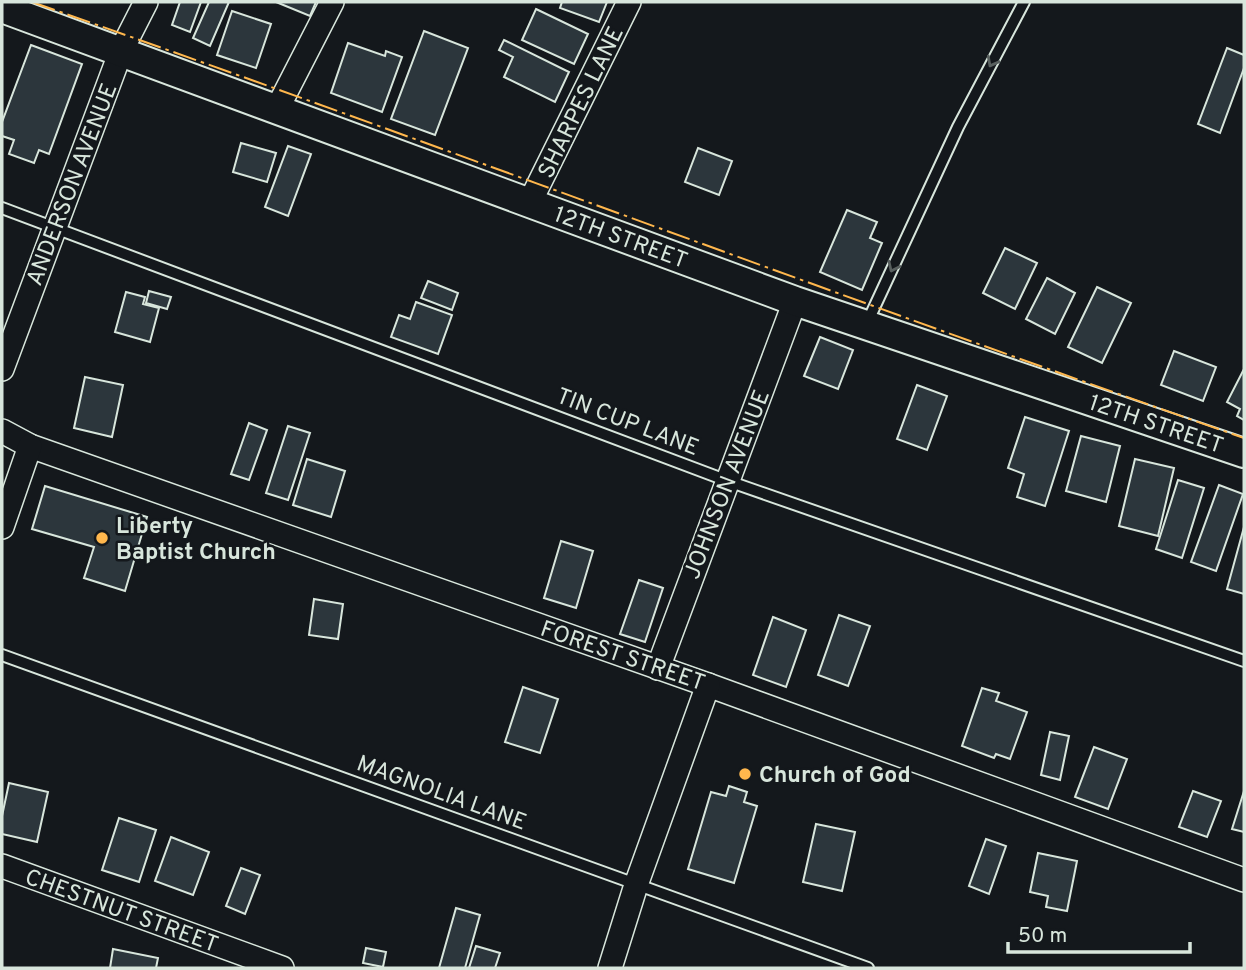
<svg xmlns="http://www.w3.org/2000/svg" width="1246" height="970" font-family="Overpass,sans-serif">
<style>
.building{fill:#2c363c;stroke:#d8e6dc;stroke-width:2}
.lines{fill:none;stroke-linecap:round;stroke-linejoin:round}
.service-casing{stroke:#d8e6dc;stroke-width:14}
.minor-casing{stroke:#d8e6dc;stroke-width:26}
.tertiary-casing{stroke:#d8e6dc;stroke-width:32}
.service{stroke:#14181c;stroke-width:10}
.minor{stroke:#14181c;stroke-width:23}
.tertiary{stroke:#14181c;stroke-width:28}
.power{stroke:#ffb74d;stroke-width:2;stroke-dasharray:24 5 3.5 5;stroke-linecap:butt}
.oneway{stroke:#59605f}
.poi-dot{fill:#ffb74d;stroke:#14181c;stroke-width:2.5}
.labels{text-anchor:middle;stroke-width:5;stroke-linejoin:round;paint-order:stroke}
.street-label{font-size:23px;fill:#d8e6dc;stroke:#14181c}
.poi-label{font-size:23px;font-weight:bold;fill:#d8e6dc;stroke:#14181c;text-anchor:start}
</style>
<rect width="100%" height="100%" fill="#14181c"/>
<g class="building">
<path d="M180,2H201L190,32L172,25Z"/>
<path d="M209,2H229L210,46L193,38Z"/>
<path d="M276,2H316L310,16Z"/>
<path d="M562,2H607L599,22L560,8Z"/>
<path d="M536,9L588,34L574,64L522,40Z"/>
<path d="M232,11L271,24L256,68L217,55Z"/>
<path d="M424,31L468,48L435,135L391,119Z"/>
<path d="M504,40L569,72L555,102L504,77L513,57L499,50Z"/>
<path d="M348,43L385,56L386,51L402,57L382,112L331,93Z"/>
<path d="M31,45L82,64L49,154L39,150L34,163L9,154L14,140L2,136V122Z"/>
<path d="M1227,48L1244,55V68L1220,133L1198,124Z"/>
<path d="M241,143L276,153L267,182L233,172Z"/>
<path d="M288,146L311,154L288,216L265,207Z"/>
<path d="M698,148L732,161L719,195L685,182Z"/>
<path d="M847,210L877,222L870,238L882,243L862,290L820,272Z"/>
<path d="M1005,248L1037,263L1015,309L983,293Z"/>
<path d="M1047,278L1075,293L1055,334L1026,319Z"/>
<path d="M428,281L458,293L452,310L421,298Z"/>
<path d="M1097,287L1131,303L1102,363L1068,347Z"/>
<path d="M149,291L171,297L167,309L146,303Z"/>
<path d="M126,292L145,297L143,304L159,308L150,342L115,332Z"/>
<path d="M416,302L452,315L438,354L391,337L399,315L410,319Z"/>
<path d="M820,337L853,350L838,389L804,376Z"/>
<path d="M1174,351L1216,367L1203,401L1161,385Z"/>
<path d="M1244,369V420L1237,416L1240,409L1227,402Z"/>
<path d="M85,377L123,385L112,437L74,428Z"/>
<path d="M917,385L947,396L927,450L897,439Z"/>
<path d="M1025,417L1069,431L1045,506L1017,497L1024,474L1008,468Z"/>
<path d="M249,423L267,430L249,480L231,474Z"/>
<path d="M288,426L310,433L288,500L266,493Z"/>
<path d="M1081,436L1120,446L1106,502L1066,491Z"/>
<path d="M307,459L345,471L331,517L293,505Z"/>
<path d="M1135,459L1174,468L1158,536L1119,526Z"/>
<path d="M1178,480L1204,488L1182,558L1156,549Z"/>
<path d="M1219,485L1243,494L1216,571L1191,562Z"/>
<path d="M45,486L147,517L125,591L84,578L94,547L32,529Z"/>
<path d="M1244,527V594L1227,589Z"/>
<path d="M561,541L593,551L576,608L544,598Z"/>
<path d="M639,580L663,588L645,642L620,634Z"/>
<path d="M314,599L343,604L338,639L309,635Z"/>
<path d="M839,615L870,626L848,686L818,675Z"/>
<path d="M773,617L806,630L786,687L753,675Z"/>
<path d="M523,687L558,699L540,753L505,742Z"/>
<path d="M982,688L999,693L996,701L1027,712L1010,759L996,754L994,758L962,746Z"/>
<path d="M1050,732L1069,736L1060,780L1041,775Z"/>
<path d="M1094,747L1127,759L1108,809L1075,797Z"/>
<path d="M9,783L48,792L37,842L2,834V816Z"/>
<path d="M729,786L747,792L744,802L757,806L734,883L688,869L711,792L726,796Z"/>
<path d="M1193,791L1221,801L1207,837L1179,827Z"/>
<path d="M1244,791V832L1232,829Z"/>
<path d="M119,818L156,830L139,882L102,870Z"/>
<path d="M816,824L855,832L842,891L803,882Z"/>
<path d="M171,837L209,852L193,895L155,881Z"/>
<path d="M986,839L1006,846L989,894L969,886Z"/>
<path d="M1038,853L1077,861L1067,911L1046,907L1048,896L1030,892Z"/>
<path d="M241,868L260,875L245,914L226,906Z"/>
<path d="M456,908L480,915L465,968H439Z"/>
<path d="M476,946L500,953L495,968H469Z"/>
<path d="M366,948L386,952L383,967L363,963Z"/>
<path d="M113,949L158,958L156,968H110Z"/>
</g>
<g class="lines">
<g class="service-casing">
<g id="service">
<path d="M2,208L728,481L1244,661"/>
<path d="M867,323L958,127L1024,2"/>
<path d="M2,655L868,968"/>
</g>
</g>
<g class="minor-casing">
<g id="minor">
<path d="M276,111L332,2"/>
<path d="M530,202L629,2"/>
<path d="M2,369L121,51L146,2"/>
<path d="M2,431L30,446L708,685L1244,880"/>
<path d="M2,527L30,446"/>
<path d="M658,668L795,301"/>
<path d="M2,866L282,968"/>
<path d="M610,968L636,885L708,685"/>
</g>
</g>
<g class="tertiary-casing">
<g id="tertiary">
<path id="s1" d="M2,8L795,301L1244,453"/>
</g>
</g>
<use href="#service" class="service"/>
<use href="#minor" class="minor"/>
<use href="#tertiary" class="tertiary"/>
<path class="power" d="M32,2C437,144 839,297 1244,438"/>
</g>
<defs><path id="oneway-chevron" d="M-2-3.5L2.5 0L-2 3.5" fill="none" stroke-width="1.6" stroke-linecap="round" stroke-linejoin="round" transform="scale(1.75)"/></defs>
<g class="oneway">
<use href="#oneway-chevron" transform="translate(992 62) rotate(118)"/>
<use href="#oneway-chevron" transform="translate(893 267) rotate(115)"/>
</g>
<g class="poi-dot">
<circle cx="102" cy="538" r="7"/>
<circle cx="745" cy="774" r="7"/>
</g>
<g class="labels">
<g class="street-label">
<text transform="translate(580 102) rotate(-64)" y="8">SHARPES LANE</text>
<text transform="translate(71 184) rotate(-69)" y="8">ANDERSON AVENUE</text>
<text dy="8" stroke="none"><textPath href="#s1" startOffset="660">12TH STREET</textPath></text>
<text transform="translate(628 421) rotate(21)" y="8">TIN CUP LANE</text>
<text dy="8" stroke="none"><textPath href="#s1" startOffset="1227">12TH STREET</textPath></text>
<text transform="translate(726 484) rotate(-69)" y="8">JOHNSON AVENUE</text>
<text transform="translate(623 655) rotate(19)" y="8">FOREST STREET</text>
<text transform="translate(442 792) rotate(20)" y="8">MAGNOLIA LANE</text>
<text transform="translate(122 910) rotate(20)" y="8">CHESTNUT STREET</text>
</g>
<g class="poi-label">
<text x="116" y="533">Liberty<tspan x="116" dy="26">Baptist Church</tspan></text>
<text x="759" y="782">Church of God</text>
</g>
</g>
<rect width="1246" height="970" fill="none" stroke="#d8e6dc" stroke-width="7"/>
<path d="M1008 942v10h182v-10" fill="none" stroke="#d8e6dc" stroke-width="3.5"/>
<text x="1018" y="942" font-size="21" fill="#d8e6dc" stroke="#14181c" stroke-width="5" paint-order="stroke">50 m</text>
</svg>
